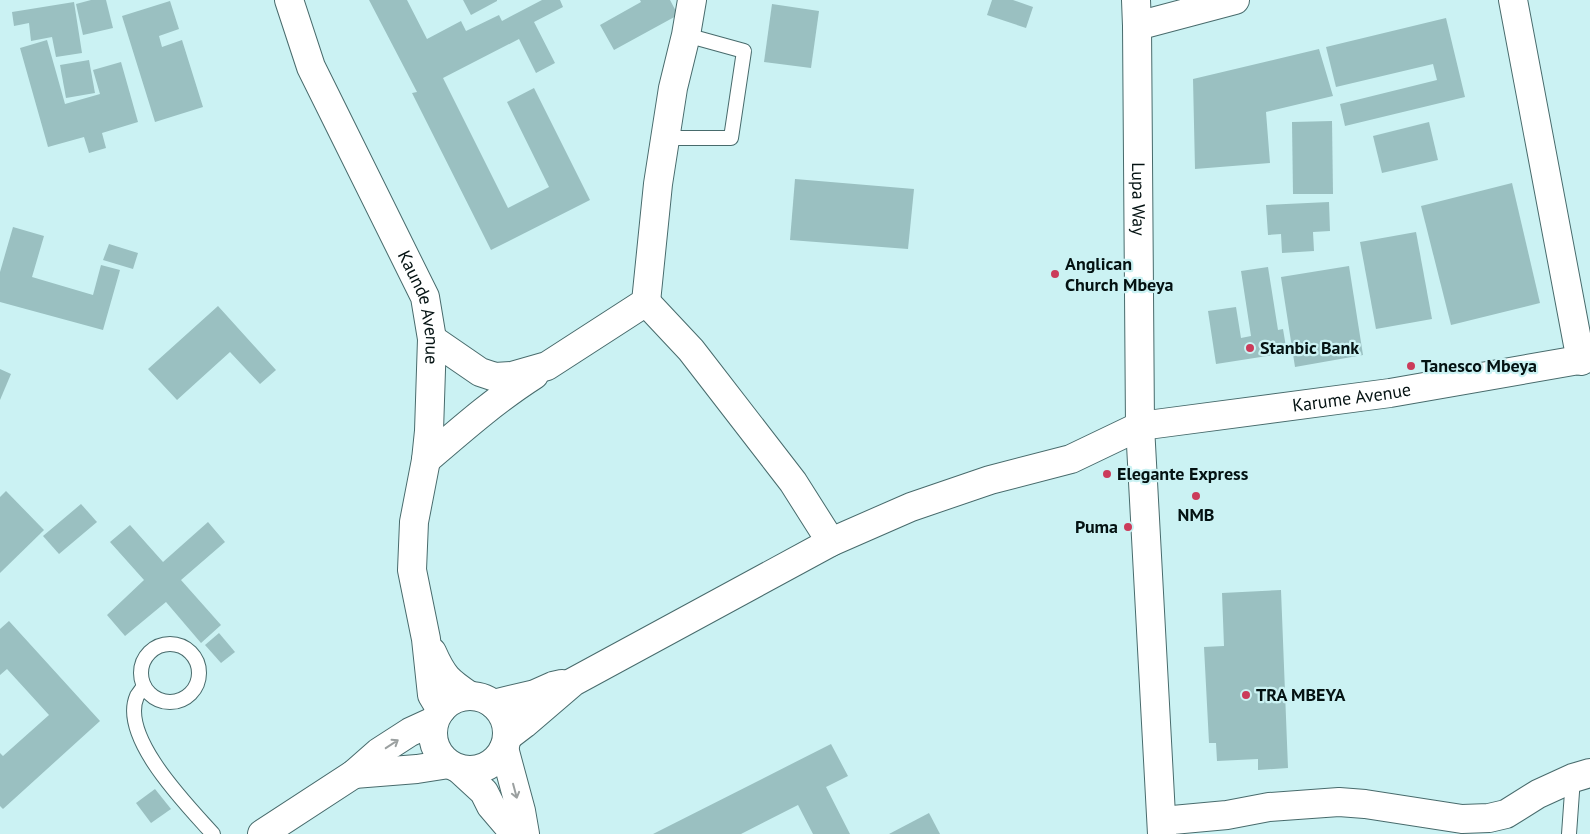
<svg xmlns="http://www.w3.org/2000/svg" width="1590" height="834" font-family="'PT Sans',sans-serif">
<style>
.building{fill:#9ac0c1}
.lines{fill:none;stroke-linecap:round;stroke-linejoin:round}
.lane-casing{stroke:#486b6c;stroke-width:16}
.street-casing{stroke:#486b6c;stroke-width:30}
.secondary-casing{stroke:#486b6c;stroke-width:30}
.lane{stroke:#fff;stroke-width:14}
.street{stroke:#fff;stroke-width:28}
.secondary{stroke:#fff;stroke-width:28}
.oneway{stroke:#9ba0a0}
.poi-dot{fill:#cb3b5a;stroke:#cbf2f3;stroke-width:2}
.labels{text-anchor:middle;stroke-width:4.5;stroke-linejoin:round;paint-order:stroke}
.street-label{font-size:18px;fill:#041212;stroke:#cbf2f3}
.poi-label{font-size:18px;font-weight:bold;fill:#041212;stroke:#cbf2f3;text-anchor:start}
</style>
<rect width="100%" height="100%" fill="#cbf2f3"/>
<g class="building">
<path d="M91,0H106L113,28L83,35L76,4Z"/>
<path d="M369,0H407L427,39L461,21L466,31L499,15L502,21L542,0H560L563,7L534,22L555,63L536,73L519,39L443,78L508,208L549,187L507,102L534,88L590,200L491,250L412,93L417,92Z"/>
<path d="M463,0H497V1L471,15Z"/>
<path d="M640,0H670L678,15L614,50L600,25L641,2Z"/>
<path d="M992,0H1013L1033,7L1026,28L987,15Z"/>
<path d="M170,1L179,29L159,36L162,47L182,40L203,107L155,122L122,16Z"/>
<path d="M74,2L82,53L56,57L52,37L31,41L29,23L14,26L12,12Z"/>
<path d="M772,4L819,11L811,68L764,62Z"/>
<path d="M1446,18L1465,97L1345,126L1340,104L1437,80L1433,64L1336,87L1326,47Z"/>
<path d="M47,40L65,104L100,94L93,70L121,62L138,122L102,133L106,148L89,153L84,137L48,147L20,48Z"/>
<path d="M1319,49L1333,96L1266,112L1270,163L1195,169L1193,79Z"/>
<path d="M89,60L95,93L66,98L60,65Z"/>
<path d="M1332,121L1333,194H1293L1292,122Z"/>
<path d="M1429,122L1438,160L1382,173L1373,136Z"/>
<path d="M795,179L914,189L908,249L790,240Z"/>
<path d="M1512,183L1540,303L1451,325L1421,206Z"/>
<path d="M1329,202L1330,231L1313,232L1314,251L1282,253L1281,234L1268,235L1266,205Z"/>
<path d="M13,227L44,236L32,277L93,295L101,265L120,270L103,330L0,302V272Z"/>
<path d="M1416,232L1432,319L1376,329L1360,242Z"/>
<path d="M109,244L138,253L133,269L103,260Z"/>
<path d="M1349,266L1363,355L1295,367L1281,277Z"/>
<path d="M1268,267L1278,330L1283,329L1287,353L1216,364L1208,311L1236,307L1241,338L1251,336L1241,271Z"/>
<path d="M218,306L276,370L260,384L230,352L177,400L148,369Z"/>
<path d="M0,369L11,374L0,400Z"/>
<path d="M6,491L44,530L0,573V497Z"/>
<path d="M81,504L97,522L59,554L43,536Z"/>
<path d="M208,522L225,542L181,580L221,625L201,643L166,602L125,636L107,615L144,580L110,542L130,525L163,562Z"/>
<path d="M1281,590L1288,768L1258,770V759L1217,761L1216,743H1209L1204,647L1224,646L1222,593Z"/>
<path d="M9,621L100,721L3,809L0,806V753L3,756L49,715L7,669L0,675V629Z"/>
<path d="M219,633L235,652L221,663L205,645Z"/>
<path d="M831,744L848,776L826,787L850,834H813L798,805L741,834H653Z"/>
<path d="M155,789L171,809L151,823L136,803Z"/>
<path d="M929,813L940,834H889Z"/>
</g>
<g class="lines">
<g class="lane-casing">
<g id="lane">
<path d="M666,138H731L744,51L686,35"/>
<circle cx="170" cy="673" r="29"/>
<path d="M144,686C142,689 139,693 137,696C119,737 188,806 213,834"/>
<path d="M1569,834L1573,778"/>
</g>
</g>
<g class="street-casing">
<g id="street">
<path id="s1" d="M289,0L311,67L425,297L432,339L429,431L426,460L414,522L412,570L426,639L432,695L441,710"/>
<path id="s2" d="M1136,0L1137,26L1140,426"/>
<path d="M1513,0L1581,361"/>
<path d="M1137,26L1235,0"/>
<path d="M646,302L691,350L793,482L831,542"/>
<path d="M432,339L480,372L495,377L512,376L547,366L646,302L658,184L673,88L686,35L692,0"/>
<path d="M426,460C461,430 495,400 534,375"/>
<path d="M432,652C443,677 448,681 470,696"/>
<path d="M354,774L417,769L449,764"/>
<path d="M1162,821L1227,815L1269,807L1339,802L1365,804L1462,819L1489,818L1506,814L1538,794L1573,778L1590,773"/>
<path d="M262,834L354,774L379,752L410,732L434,721"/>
</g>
</g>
<g class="secondary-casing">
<g id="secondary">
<path d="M1140,426L1162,834"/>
<circle cx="470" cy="733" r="37"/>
<path d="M493,704L535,694L553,686L562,684"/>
<path id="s3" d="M507,737L524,724L573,682L831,542L911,507L990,480L1071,459L1140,426L1390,393L1590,358"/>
<path d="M504,748L521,811L525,834"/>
<path d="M459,769L484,792L491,806L515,834"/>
</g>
</g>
<use href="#lane" class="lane"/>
<use href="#street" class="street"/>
<use href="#secondary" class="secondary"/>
</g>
<defs><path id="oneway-shaft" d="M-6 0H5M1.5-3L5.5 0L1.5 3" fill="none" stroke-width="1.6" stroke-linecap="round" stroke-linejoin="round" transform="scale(1.25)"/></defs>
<g class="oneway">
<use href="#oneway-shaft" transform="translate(392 744) rotate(-33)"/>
<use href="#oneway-shaft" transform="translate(515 791) rotate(75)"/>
</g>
<g class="poi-dot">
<circle cx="1055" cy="274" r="5"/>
<circle cx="1250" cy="348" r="5"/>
<circle cx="1411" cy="366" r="5"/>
<circle cx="1107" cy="474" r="5"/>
<circle cx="1196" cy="496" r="5"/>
<circle cx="1128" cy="527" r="5"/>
<circle cx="1246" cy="695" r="5"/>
</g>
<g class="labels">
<g class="street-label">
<text dy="6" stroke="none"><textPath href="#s2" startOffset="199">Lupa Way</textPath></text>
<text dy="6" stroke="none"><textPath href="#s1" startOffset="336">Kaunde Avenue</textPath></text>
<text dy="6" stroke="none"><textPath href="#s3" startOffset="924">Karume Avenue</textPath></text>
</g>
<g class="poi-label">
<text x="1065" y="270">Anglican<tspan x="1065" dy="21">Church Mbeya</tspan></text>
<text x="1260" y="354">Stanbic Bank</text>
<text x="1421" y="372">Tanesco Mbeya</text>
<text x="1117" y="480">Elegante Express</text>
<text x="1196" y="521" text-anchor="middle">NMB</text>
<text x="1118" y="533" text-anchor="end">Puma</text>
<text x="1256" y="701">TRA MBEYA</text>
</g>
</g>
</svg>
